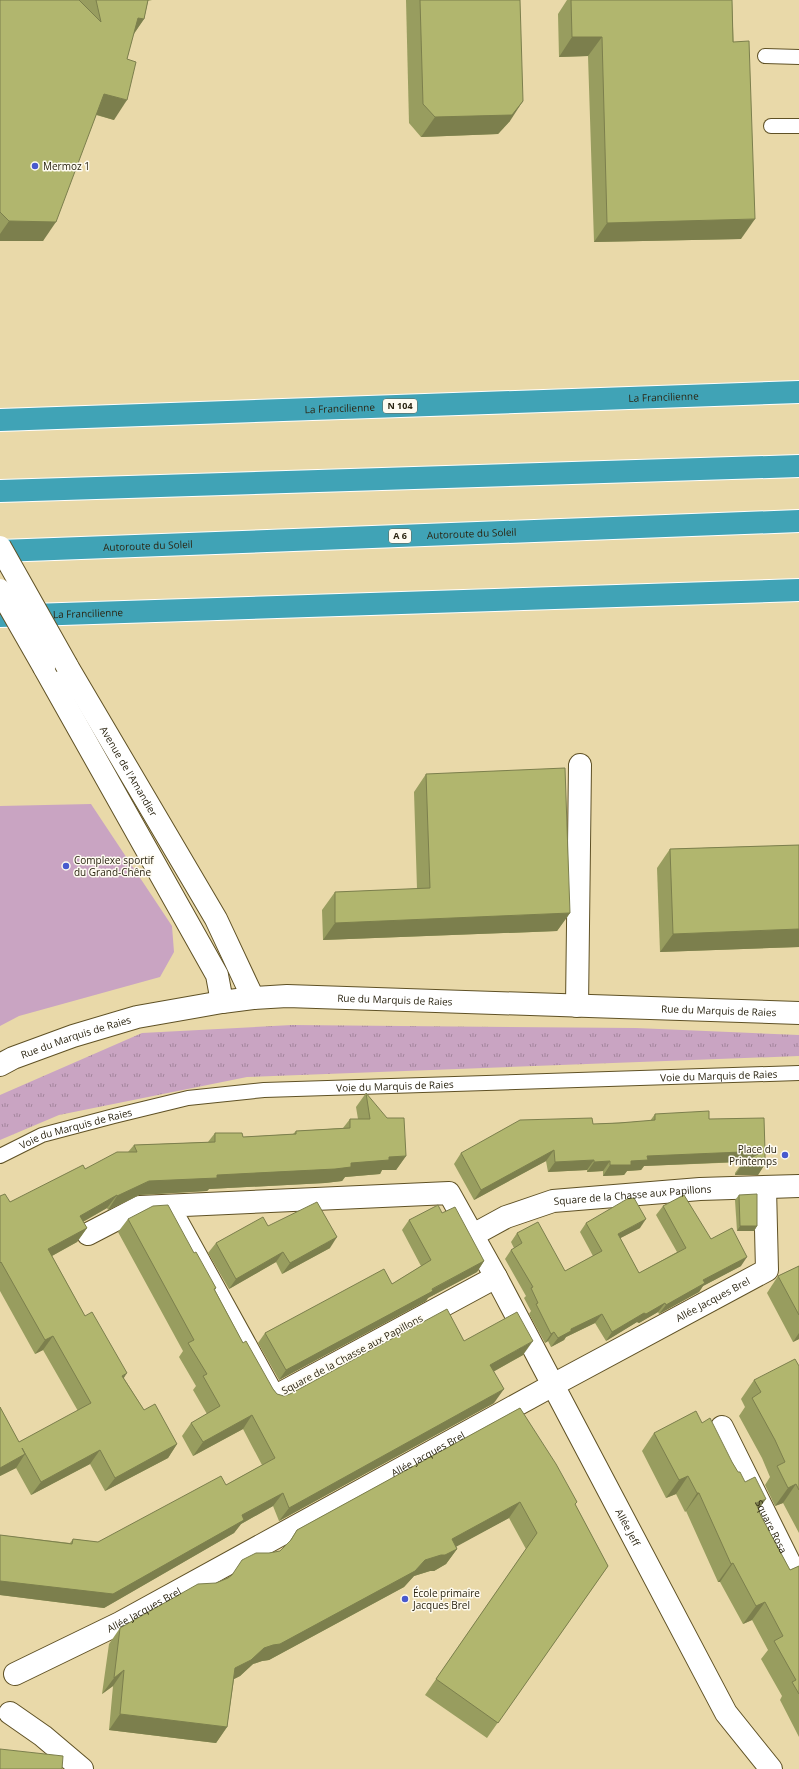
<svg xmlns="http://www.w3.org/2000/svg" width="799" height="1769" font-family="'Open Sans',sans-serif">
<style>
.grass{fill:url(#grass-tufts)}
.garden{fill:#c9a4c2}
.lines{fill:none;stroke-linecap:round;stroke-linejoin:round}
.lane-casing{stroke:#5f5125;stroke-width:16}
.street-casing{stroke:#5f5125;stroke-width:24}
.secondary-casing{stroke:#5f5125;stroke-width:24}
.highway-casing{stroke:#fff;stroke-width:24}
.lane{stroke:#fff;stroke-width:14}
.street{stroke:#fff;stroke-width:22}
.secondary{stroke:#fff;stroke-width:22}
.highway{stroke:#40a3b6;stroke-width:22}
.secondary-bridge-casing{stroke:#5f5125;stroke-width:24;stroke-linecap:butt}
.secondary-bridge{stroke:#fff;stroke-width:22}
.wall{fill:#989d5f}
.shaded-wall{fill:#7c7f4d}
.building{fill:#b1b66e;stroke:#7c7f4d}
.poi-dot{fill:#4859ce;stroke:#fefbf1;stroke-width:1.5}
.labels{text-anchor:middle;stroke-width:3;stroke-linejoin:round;paint-order:stroke}
.shield{fill:#fefbf1;stroke:#6a6555;stroke-width:1}
.shield-label{font-size:9px;font-weight:bold;fill:#2b2512}
.poi-label{font-size:10px;fill:#2b2512;stroke:#fefbf1;text-anchor:start}
.street-label{font-size:10px;fill:#2b2512;stroke:#fefbf1}
</style>
<defs>
<pattern id="grass-tufts" width="24" height="20" patternUnits="userSpaceOnUse"><rect width="24" height="20" fill="#c9a4c2"/><path d="M3 7l-1-3M5 7V3M7 7l1-3M15 17l-1-3M17 17v-4M19 17l1-3" fill="none" stroke="#a3859c"/></pattern>
</defs>
<rect width="100%" height="100%" fill="#e9d9a9"/>
<path class="grass" d="M292,1025L636,1028L799,1035V1056L247,1077L59,1115L0,1140V1095L142,1033Z"/>
<path class="garden" d="M91,804L172,926L174,952L160,977L19,1016L0,1026V806Z"/>
<g class="lines">
<g class="lane-casing">
<g id="lane">
<path d="M765,56L799,57"/>
<path d="M771,126H799"/>
<path id="s1" d="M0,1156L42,1135L114,1116L188,1098L264,1090L799,1073"/>
</g>
</g>
<g class="street-casing">
<g id="street">
<path d="M577,1006L580,765"/>
<path id="s2" d="M0,1065L13,1058L73,1036L137,1017L222,1002"/>
<path d="M88,1234L140,1207L449,1193L496,1277L274,1397L169,1207"/>
<path id="s3" d="M473,1235L506,1217L553,1201L700,1189L799,1186"/>
<path id="s4" d="M496,1277L726,1713L771,1769"/>
<path id="s5" d="M722,1427L799,1582"/>
<path id="s6" d="M15,1674L120,1623L553,1385L767,1270L765,1188"/>
<path d="M10,1713L43,1736L82,1769"/>
</g>
</g>
<g class="secondary-casing">
<g id="secondary">
<path id="s7" d="M67,666L216,919L253,998"/>
<path id="s8" d="M44,667L217,975L222,1002L253,998L287,996L799,1013"/>
</g>
</g>
<g class="highway-casing">
<g id="highway">
<path id="s9" d="M0,420L799,392"/>
<path d="M0,491L799,466"/>
<path id="s10" d="M0,551L799,521"/>
<path id="s11" d="M0,616L799,590"/>
</g>
</g>
<use href="#lane" class="lane"/>
<use href="#street" class="street"/>
<use href="#secondary" class="secondary"/>
<use href="#highway" class="highway"/>
<g class="secondary-bridge-casing">
<g id="secondary-bridge">
<path d="M0,547L67,666"/>
<path d="M0,590L44,667"/>
</g>
</g>
<use href="#secondary-bridge" class="secondary-bridge"/>
</g>
<g class="wall">
<path d="M0,0H152L148,1L144,19L133,35L127,59L114,120L96,115L43,241H0Z"/>
<path d="M406,0H520L510,121L498,134L421,137L409,123Z"/>
<path d="M567,0H732L741,239L594,242L588,56L559,57L558,14Z"/>
<path d="M426,774L570,913L557,931L323,940L322,910L335,892L417,889L414,792Z"/>
<path d="M799,845V947L660,952L657,868L670,849Z"/>
<path d="M366,1093L406,1156L396,1170H382L380,1174L345,1177L342,1181L325,1183L209,1189L207,1191L139,1195L108,1210L107,1208L83,1222L87,1228L77,1242L52,1256L85,1316L144,1410L177,1444L168,1458L105,1491L90,1464L31,1495L16,1468L0,1476V1407L19,1442L78,1411L43,1350L35,1354L0,1291V1196L10,1202L85,1169L128,1152L134,1145L208,1142L215,1133L243,1137L293,1134L296,1131L343,1128L350,1119H358L356,1107Z"/>
<path d="M655,1114L709,1119L765,1164L758,1175H735V1173L742,1163L744,1162L644,1166L641,1170L627,1171L624,1175L603,1176V1171L587,1172V1170L548,1172L546,1161L474,1200L454,1164L461,1153L593,1124L650,1121Z"/>
<path d="M739,1195L757,1226L754,1231H737L735,1200Z"/>
<path d="M663,1206L711,1239L741,1266L703,1286L699,1292L659,1314L658,1312L639,1323L637,1322L606,1341L595,1323L566,1337L564,1340L551,1347L548,1341L545,1343L529,1314L531,1311L524,1298L526,1296L505,1259L511,1250L514,1248L511,1242L517,1233L565,1271L593,1256L580,1232L586,1223L640,1228L620,1238L639,1273L677,1252L656,1215Z"/>
<path d="M442,1213L484,1261L477,1272L428,1298L426,1301L279,1380L258,1343L265,1333L392,1284L421,1266L402,1230L409,1220Z"/>
<path d="M128,1219L194,1253L216,1288L215,1290L243,1343L273,1389L277,1394L284,1396L290,1394L464,1341L523,1355L493,1372L494,1403L279,1521L273,1506L241,1524L234,1533L104,1608L0,1595V1535L70,1543L73,1539L98,1542L226,1485L262,1465L243,1429L193,1456L182,1436L191,1423L207,1414L193,1390L196,1386L179,1357L183,1351L118,1232Z"/>
<path d="M268,1226L330,1248L282,1274L276,1262L229,1289L208,1253L216,1243Z"/>
<path d="M799,1266V1339L793,1342L767,1293L778,1276Z"/>
<path d="M799,1366V1533L783,1503L775,1506L765,1485L770,1477L762,1458L739,1416L745,1407L741,1399L754,1380Z"/>
<path d="M520,1408L577,1502L575,1504L608,1566L487,1738L425,1695L526,1549L509,1518L456,1546L457,1549L446,1564L434,1571H430L414,1576L404,1587L269,1660L262,1661L253,1664L240,1676L234,1679L227,1727L216,1743L109,1730L113,1686L102,1694L109,1644L120,1628L228,1578L269,1553L280,1551L289,1542L297,1530Z"/>
<path d="M702,1423L732,1462L759,1509L761,1516L790,1570L799,1566V1737L780,1700L782,1696L761,1659L768,1650L752,1620L743,1624L720,1582H718L686,1511L685,1512L676,1494L666,1498L642,1451L654,1433Z"/>
</g>
<g class="shaded-wall">
<path d="M138,18L144,19L131,38Z"/>
<path d="M572,37H602L588,56L559,57Z"/>
<path d="M104,94L127,100L114,120L91,113Z"/>
<path d="M523,101L510,121L498,134L421,137L435,117Z"/>
<path d="M755,219L741,239L594,242L607,223Z"/>
<path d="M9,221L56,222L43,241H0V234Z"/>
<path d="M570,913L557,931L323,940L335,923Z"/>
<path d="M799,929V947L660,952L673,934Z"/>
<path d="M554,1150L546,1161L474,1200L481,1190Z"/>
<path d="M765,1151L757,1161L644,1166L641,1170L627,1171L624,1175L603,1176L610,1165L631,1161L647,1156Z"/>
<path d="M406,1156L396,1170H382L380,1174L345,1177L342,1181L325,1183L209,1189L207,1191L139,1195L108,1210L117,1196L149,1181L351,1163L389,1157Z"/>
<path d="M594,1160L587,1170L548,1172L555,1162Z"/>
<path d="M610,1161L603,1171L587,1172L594,1162Z"/>
<path d="M765,1164L758,1175H735L742,1165Z"/>
<path d="M117,1195L107,1208L70,1229L80,1216Z"/>
<path d="M646,1219L640,1228L611,1243L618,1234Z"/>
<path d="M740,1226H757L754,1231H737Z"/>
<path d="M87,1228L77,1242L39,1263L48,1249Z"/>
<path d="M337,1237L330,1248L282,1274L290,1263Z"/>
<path d="M283,1252L276,1262L229,1289L236,1279Z"/>
<path d="M747,1257L741,1266L703,1286L699,1292L659,1314L666,1305L703,1280Z"/>
<path d="M484,1261L477,1272L428,1298L426,1301L279,1380L286,1370Z"/>
<path d="M665,1303L658,1312L639,1323L637,1322L606,1341L612,1332L644,1313Z"/>
<path d="M602,1314L595,1323L566,1337L564,1340L551,1347L558,1338L571,1329Z"/>
<path d="M554,1332L548,1341L545,1343L551,1334Z"/>
<path d="M799,1333V1339L793,1342Z"/>
<path d="M53,1336L43,1350L35,1354L45,1340Z"/>
<path d="M533,1341L523,1355L480,1379L490,1365Z"/>
<path d="M127,1373L118,1387L122,1376Z"/>
<path d="M504,1389L494,1403L279,1521L289,1508Z"/>
<path d="M252,1415L243,1429L193,1456L203,1442Z"/>
<path d="M177,1444L168,1458L105,1491L115,1478Z"/>
<path d="M100,1450L90,1464L31,1495L41,1482Z"/>
<path d="M25,1454L16,1468L0,1476V1468Z"/>
<path d="M688,1476L676,1494L666,1498L679,1480Z"/>
<path d="M796,1484L783,1503L775,1506L788,1488Z"/>
<path d="M283,1493L273,1506L241,1524L234,1533L104,1608L0,1595V1581L242,1515Z"/>
<path d="M697,1493H699L686,1511L685,1512Z"/>
<path d="M766,1499L753,1517L756,1503Z"/>
<path d="M520,1502L509,1518L441,1555L452,1539Z"/>
<path d="M457,1549L446,1564L434,1571H430L414,1576L404,1587L269,1660L262,1661L253,1664L240,1676L224,1684L235,1668L264,1648L425,1560Z"/>
<path d="M733,1563L720,1582H718L731,1564Z"/>
<path d="M765,1602L752,1620L743,1624L756,1606Z"/>
<path d="M124,1670L113,1686L102,1694L114,1678Z"/>
<path d="M120,1714L227,1727L216,1743L109,1730Z"/>
</g>
<g class="building">
<path d="M0,0H79L101,22L96,0H148L144,19L138,18L127,59L136,62L127,100L104,94L56,222L9,221L0,212Z"/>
<path d="M420,0H520L523,101L512,115L435,117L423,104Z"/>
<path d="M571,0H732L733,42L749,41L755,219L607,223L602,37H572Z"/>
<path d="M565,768L570,913L335,923V892L430,888L426,774Z"/>
<path d="M799,845V929L673,934L670,849Z"/>
<path d="M366,1093L387,1118H404L406,1156L389,1157V1160L351,1163V1167L335,1169L217,1175V1178L149,1181L117,1196V1195L80,1216L87,1228L48,1249L85,1316L92,1312L127,1373L122,1376L144,1410L155,1404L177,1444L115,1478L100,1450L41,1482L22,1448L25,1454L0,1468V1407L19,1442L91,1403L53,1336L45,1340L1,1262L0,1263V1196L5,1194L10,1202L83,1165L85,1169L117,1152H137L134,1145L215,1142V1133H242L243,1137L296,1134V1131L350,1128V1119H370Z"/>
<path d="M709,1111V1119L764,1118L765,1151L647,1156L648,1160L631,1161V1165H610V1161L594,1162V1160L555,1162L554,1150L481,1190L461,1153L520,1120L592,1118L593,1124L619,1123L655,1120V1114Z"/>
<path d="M765,1150V1164L742,1165V1163Z"/>
<path d="M757,1194V1226H740L739,1195Z"/>
<path d="M684,1195L711,1239L732,1228L747,1257L703,1280L705,1283L666,1305L665,1303L646,1314L644,1313L612,1332L602,1314L571,1329V1331L558,1338L554,1332L551,1334L536,1304L538,1303L531,1288L533,1287L511,1250L522,1243L517,1233L538,1222L565,1271L602,1251L586,1223L627,1199L634,1198L646,1219L618,1234L639,1273L686,1248L663,1206Z"/>
<path d="M317,1202L337,1237L290,1263L283,1252L236,1279L216,1243L263,1217L268,1226Z"/>
<path d="M168,1205L194,1253L196,1252L216,1288L214,1289L243,1343L246,1341L273,1389L277,1394L284,1396L290,1394L447,1309L464,1341L517,1312L533,1341L490,1365L504,1389L289,1508L283,1493L242,1515L244,1520L113,1594L0,1581V1535L72,1544L73,1539L98,1542L221,1476L226,1485L275,1458L252,1415L203,1442L191,1423L220,1406L203,1376L207,1374L188,1343L194,1340L128,1219L153,1206Z"/>
<path d="M438,1205L442,1213L455,1207L484,1261L432,1289L433,1291L286,1370L265,1333L384,1269L392,1284L431,1260L409,1220Z"/>
<path d="M799,1266V1315L778,1276Z"/>
<path d="M795,1359L799,1366V1490L796,1484L788,1488L777,1466L785,1462L775,1440L752,1398L761,1392L754,1380Z"/>
<path d="M520,1408L556,1464L577,1502L575,1504L608,1566L498,1723L436,1679L537,1533L520,1502L452,1539L457,1549L445,1555H441L425,1560L415,1571L280,1644L273,1645L264,1648L251,1660L235,1668L227,1727L120,1714L124,1670L114,1678L120,1628L198,1584L216,1583L228,1578L232,1575L242,1560L256,1553H269L280,1551L291,1540L297,1530Z"/>
<path d="M696,1411L702,1423L710,1418L732,1462L738,1472H740L745,1482L755,1477L766,1499L756,1503L761,1516L790,1570L799,1566V1694L792,1682L796,1680L774,1641L783,1636L765,1602L756,1606L733,1563L731,1564L699,1493H697L688,1476L679,1480L654,1433Z"/>
<path d="M0,1749L63,1756L62,1769H0Z"/>
</g>
<g class="poi-dot">
<circle cx="35" cy="166" r="4"/>
<circle cx="66" cy="866" r="4"/>
<circle cx="785" cy="1155" r="4"/>
<circle cx="405" cy="1599" r="4"/>
</g>
<g class="labels">
<g class="shield">
<rect x="383" y="399" width="34" height="14" rx="3"/>
<rect x="389" y="529" width="22" height="14" rx="3"/>
</g>
<g class="shield-label">
<text x="400" y="409">N 104</text>
<text x="400" y="539">A 6</text>
</g>
<g class="poi-label">
<text x="43" y="170">Mermoz 1</text>
<text x="74" y="864">Complexe sportif<tspan x="74" dy="12">du Grand-Chêne</tspan></text>
<text x="777" y="1153" text-anchor="end">Place du<tspan x="777" dy="12">Printemps</tspan></text>
<text x="413" y="1597">École primaire<tspan x="413" dy="12">Jacques Brel</tspan></text>
</g>
<g class="street-label">
<text dy="4" stroke="none"><textPath href="#s9" startOffset="664">La Francilienne</textPath></text>
<text dy="4" stroke="none"><textPath href="#s9" startOffset="340">La Francilienne</textPath></text>
<text dy="4" stroke="none"><textPath href="#s10" startOffset="472">Autoroute du Soleil</textPath></text>
<text dy="4" stroke="none"><textPath href="#s10" startOffset="148">Autoroute du Soleil</textPath></text>
<text dy="4" stroke="none"><textPath href="#s11" startOffset="88">La Francilienne</textPath></text>
<text dy="4" stroke="none"><textPath href="#s7" startOffset="122">Avenue de l'Amandier</textPath></text>
<text dy="4" stroke="none"><textPath href="#s8" startOffset="554">Rue du Marquis de Raies</textPath></text>
<text dy="4" stroke="none"><textPath href="#s8" startOffset="878">Rue du Marquis de Raies</textPath></text>
<text dy="4" stroke="none"><textPath href="#s2" startOffset="81">Rue du Marquis de Raies</textPath></text>
<text dy="4" stroke="none"><textPath href="#s1" startOffset="729">Voie du Marquis de Raies</textPath></text>
<text dy="4" stroke="none"><textPath href="#s1" startOffset="405">Voie du Marquis de Raies</textPath></text>
<text dy="4" stroke="none"><textPath href="#s1" startOffset="81">Voie du Marquis de Raies</textPath></text>
<text dy="4" stroke="none"><textPath href="#s3" startOffset="167">Square de la Chasse aux Papillons</textPath></text>
<text dy="4" stroke="none"><textPath href="#s6" startOffset="792">Allée Jacques Brel</textPath></text>
<text transform="translate(352 1354) rotate(-28)" y="4">Square de la Chasse aux Papillons</text>
<text dy="4" stroke="none"><textPath href="#s6" startOffset="468">Allée Jacques Brel</textPath></text>
<text dy="4" stroke="none"><textPath href="#s5" startOffset="111">Square Rosa</textPath></text>
<text dy="4" stroke="none"><textPath href="#s4" startOffset="283">Allée Jeff</textPath></text>
<text dy="4" stroke="none"><textPath href="#s6" startOffset="144">Allée Jacques Brel</textPath></text>
</g>
</g>
</svg>
